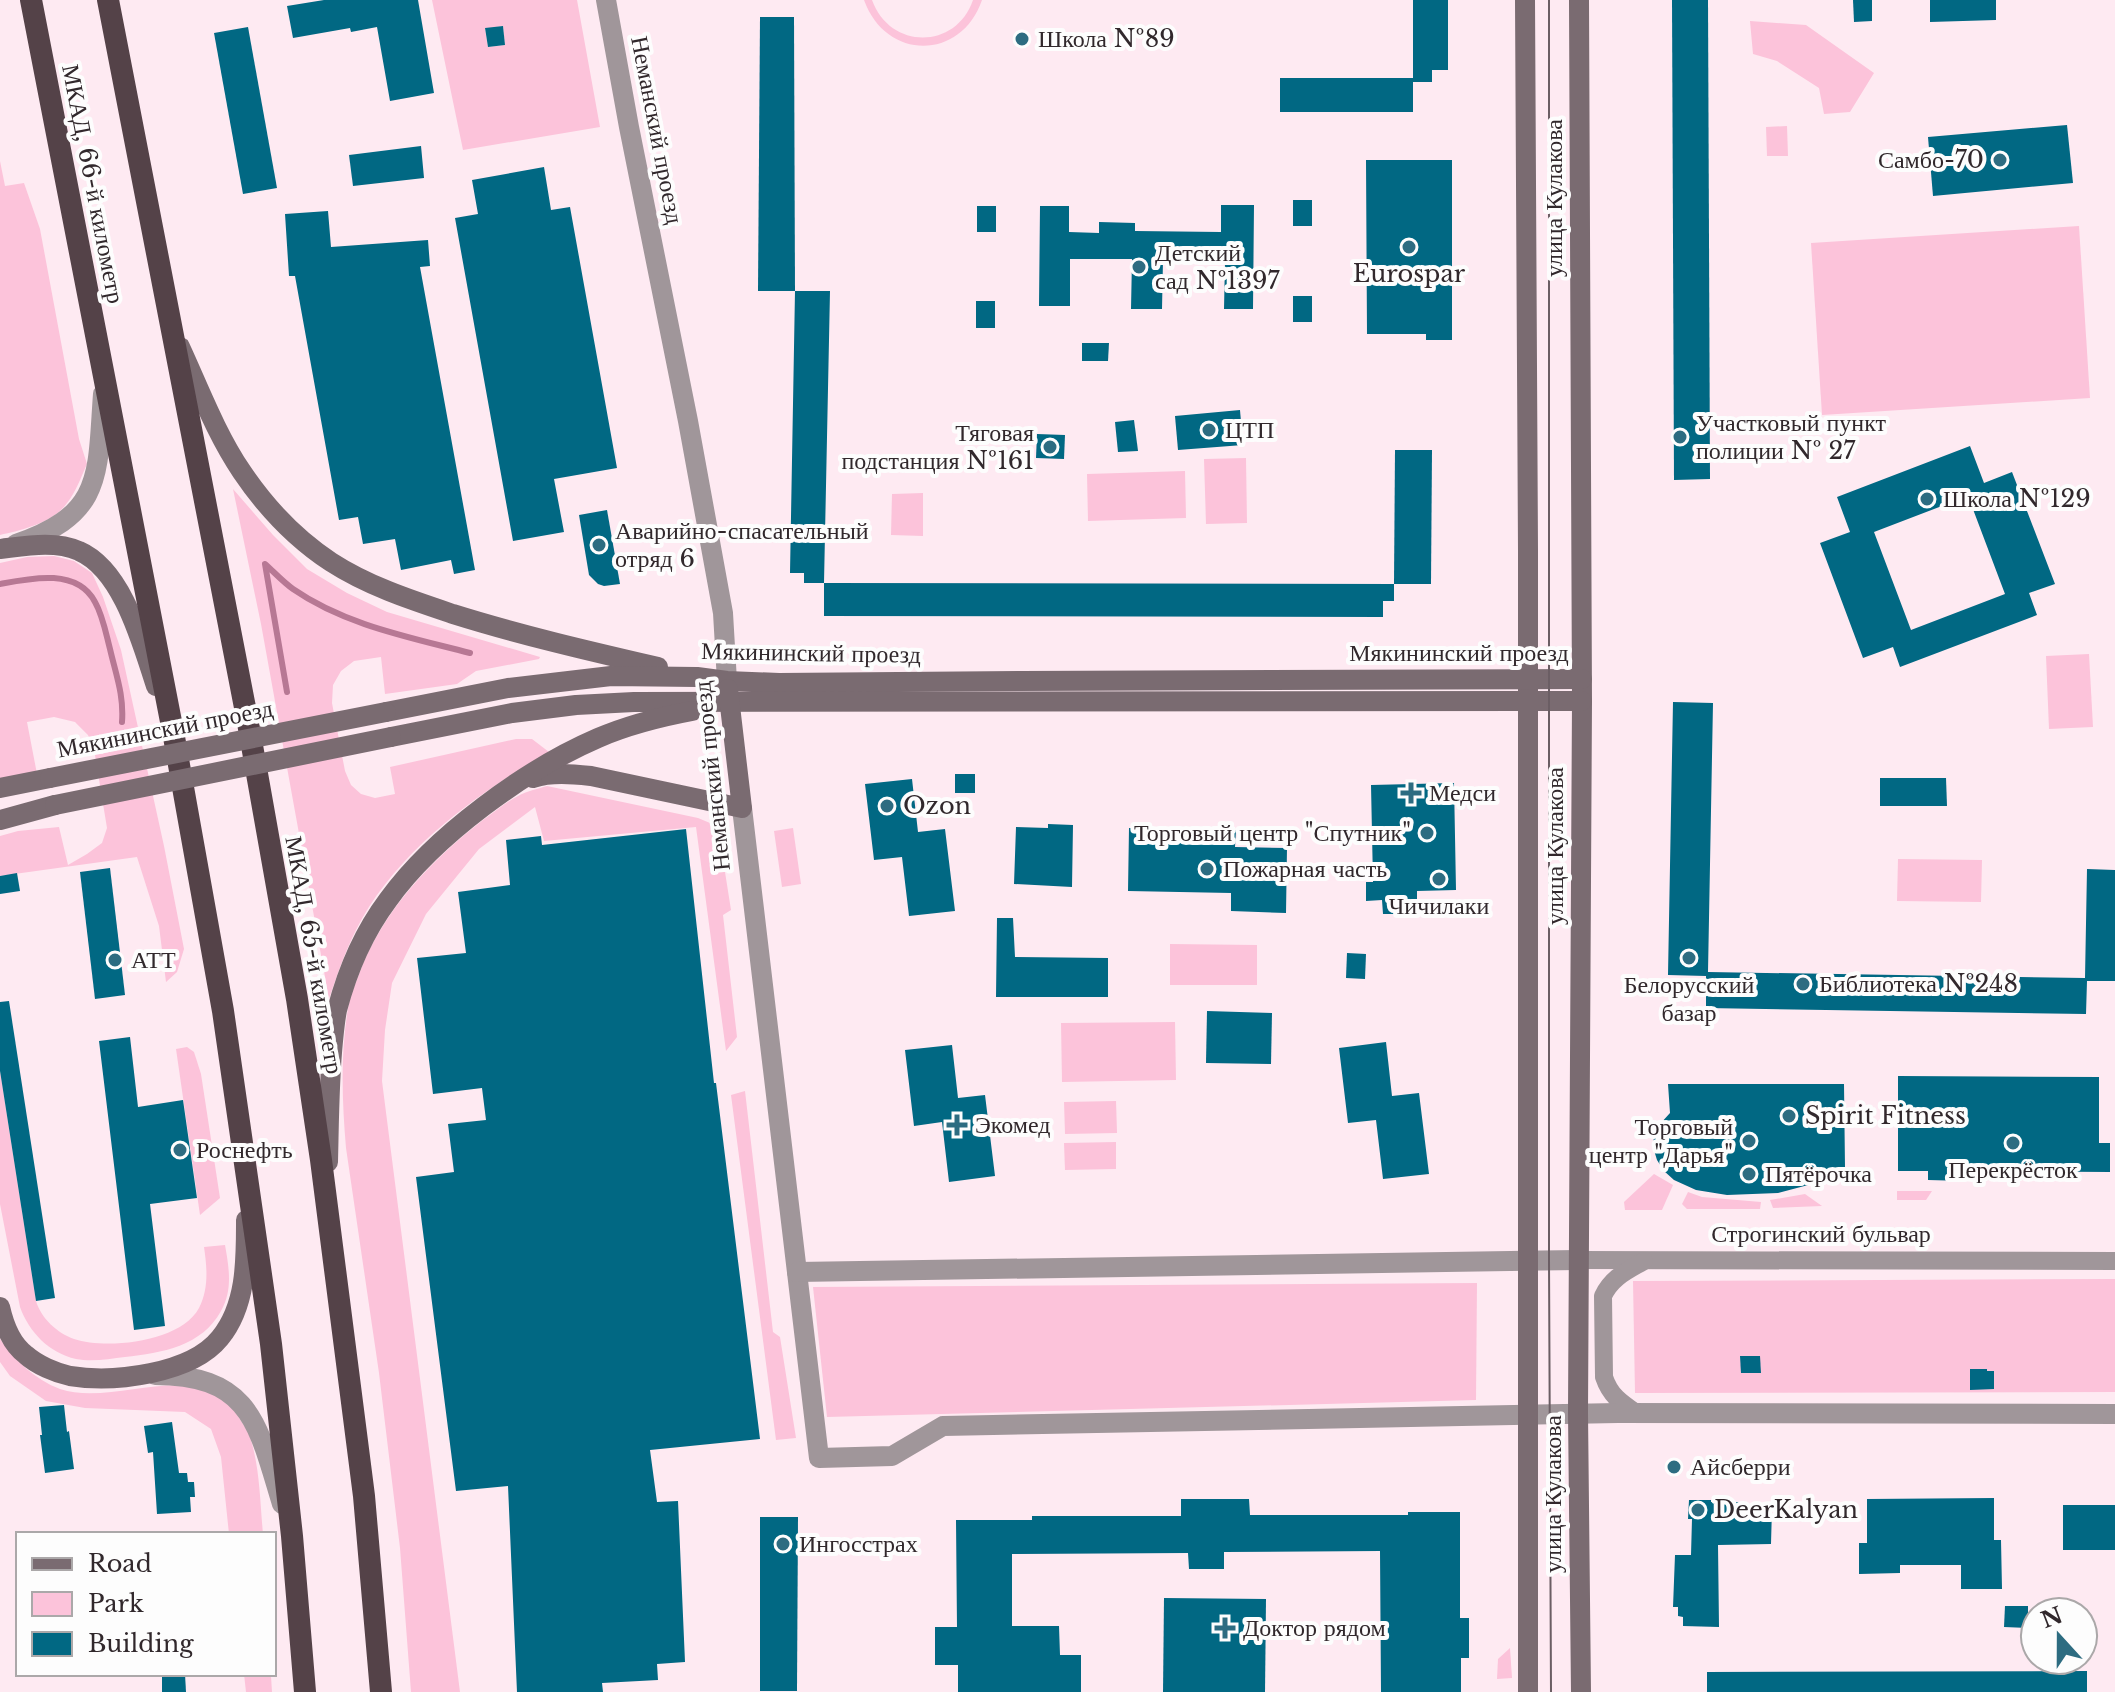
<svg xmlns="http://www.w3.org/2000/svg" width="2115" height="1692" font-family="'Libre Baskerville',serif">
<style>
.green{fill:#fcc3da;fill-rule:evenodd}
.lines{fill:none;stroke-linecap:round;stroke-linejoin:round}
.stream{stroke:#b77894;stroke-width:6}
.building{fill:#016883;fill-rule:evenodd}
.minor{stroke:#a0969a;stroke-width:18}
.tertiary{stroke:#a0969a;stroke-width:20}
.secondary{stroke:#7a6b71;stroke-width:20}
.trunk{stroke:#544248;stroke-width:22}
.tram{stroke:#6b5e64;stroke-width:2}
.secondary-bridge{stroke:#7a6b71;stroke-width:20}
.poi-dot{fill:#2d6c81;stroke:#fdfdfd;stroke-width:3}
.labels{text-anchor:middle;stroke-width:8;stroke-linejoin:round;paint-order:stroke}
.poi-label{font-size:24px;fill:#31282c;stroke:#fdfdfd;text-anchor:start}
.street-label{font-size:24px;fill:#31282c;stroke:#fdfdfd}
</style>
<rect width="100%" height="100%" fill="#feeaf2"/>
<g class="green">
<path d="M432,0H577L600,127L463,150ZM503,26L505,45L488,47L485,29Z"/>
<path d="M864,0H872C890,50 956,50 973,0H982C961,61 886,61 864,0Z"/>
<path d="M1750,21L1806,25L1874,73L1850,112L1824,114L1819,88L1777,61L1753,54Z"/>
<path d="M1787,126L1788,156H1767L1766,127Z"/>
<path d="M0,161L5,186L24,183L40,229L79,439L87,464C81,477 76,492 67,503C53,523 22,530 0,535Z"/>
<path d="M2079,226L2090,398L1822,415L1811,243Z"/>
<path d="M1246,458L1247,523L1206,524L1204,459Z"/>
<path d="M1185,471L1186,518L1088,521L1087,474Z"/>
<path d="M233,489L273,535L307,569L347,593L387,612L540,657L539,659L476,671L457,684L385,694L381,657L354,661L341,671L333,685L332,703L345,771L351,785L361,794L375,798L395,794L390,767L516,739H532L549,752C476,794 395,852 356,930C345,952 337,975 329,999L261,624Z"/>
<path d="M923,493V536L891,535L892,494Z"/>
<path d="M54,556L74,561L92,573L103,597L121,650L164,846L184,949L177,972L166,982L159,926L137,857L0,876V836L18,831L59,827L68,865L87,854L102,843L107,828L95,755L88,735L75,722L54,717L27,722L37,774L0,781V563L27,557Z"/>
<path d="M2089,654L2093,727L2049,729L2046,656Z"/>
<path d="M547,786L698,818L710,823L719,834L731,910L723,915L737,1037L726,1051L696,827L544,841L535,807L479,849L426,914L392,983L385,1030L382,1081L460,1692H411L400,1548L379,1373L346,1148C342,1101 340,1050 349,1003C351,993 356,983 359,974C382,912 431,860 483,820C495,812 506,802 518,796C527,791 537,789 547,786Z"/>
<path d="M793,828L801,884L782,887L774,831Z"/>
<path d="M1898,859L1982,860L1981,902L1897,901Z"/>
<path d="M1170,944L1257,945V985H1170Z"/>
<path d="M1175,1022L1176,1080L1062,1082L1061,1023Z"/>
<path d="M187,1047L194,1052L201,1074L220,1198L200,1215L176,1049Z"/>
<path d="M0,1071L36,1301C41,1318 57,1333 74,1339C107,1350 181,1342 199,1308C209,1289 207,1267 204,1247L225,1245C229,1268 233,1290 221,1311C202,1346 162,1353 125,1357C109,1359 92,1362 76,1359C49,1353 29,1332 20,1307L0,1204Z"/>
<path d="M745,1091L773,1332L780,1337L796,1438L776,1440L731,1095Z"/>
<path d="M1116,1101L1117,1133L1065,1134L1064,1102Z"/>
<path d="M1116,1142V1169L1065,1170L1064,1143Z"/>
<path d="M1654,1174L1673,1185L1662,1210H1625L1624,1202Z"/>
<path d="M1897,1191H1932L1926,1200H1897Z"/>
<path d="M1688,1192L1702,1197L1761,1202L1760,1209H1687L1682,1204Z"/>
<path d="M1805,1194L1822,1206L1773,1208L1770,1200Z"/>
<path d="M2115,1279V1392L1635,1393L1633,1281Z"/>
<path d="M1477,1283L1476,1400L827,1417L813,1287Z"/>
<path d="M0,1339C16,1361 34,1379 60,1389C116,1408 200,1354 238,1416C242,1423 248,1430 250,1437C260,1468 260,1502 263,1534H229L221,1457L211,1429L185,1412L85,1408L46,1401L10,1376L0,1362Z"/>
<path d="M1510,1648L1512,1678L1497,1679L1498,1659Z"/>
<path d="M244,1674H268L271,1676L272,1692H246Z"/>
</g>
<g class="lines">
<g class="stream">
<path d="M0,584C31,578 77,568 95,602C103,616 106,634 110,649C116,675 124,695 122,722"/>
<path d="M287,692L265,564C274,572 283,582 293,589C345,625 409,637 470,653"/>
</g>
</g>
<g class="building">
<path d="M324,0H418L434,93L390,101L377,27L351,32L350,28L293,38L287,6Z"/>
<path d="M1413,0H1448V70H1432V82H1413Z"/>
<path d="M1672,0H1708L1710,479L1674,480Z"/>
<path d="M1853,0H1872V21L1854,22Z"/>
<path d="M1930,0H1996V20L1930,22Z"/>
<path d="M760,17H794L795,291H758Z"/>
<path d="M503,26L505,45L488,47L485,28Z"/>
<path d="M248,27L277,188L243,194L214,33Z"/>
<rect x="1280" y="78" width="133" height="34"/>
<path d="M2067,125L2073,183L1933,196L1928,137Z"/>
<path d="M421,146L424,178L353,186L349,155Z"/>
<path d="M1366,160H1452V340H1426V334H1367Z"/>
<path d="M544,167L551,210L570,207L617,468L554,479L564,532L513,541L455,218L478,214L472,180Z"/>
<rect x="1293" y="200" width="19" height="26"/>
<path d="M1221,205H1254L1253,309H1224L1225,261L1163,260L1162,309H1131L1132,259H1070V306H1039L1040,206H1069V232L1099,233V222L1135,223V231L1221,232Z"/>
<rect x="977" y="206" width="19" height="26"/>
<path d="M328,211L331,247L428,240L430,266L420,267L475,570L454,574L451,560L401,570L395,539L363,544L358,517L339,520L295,276H289L285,214Z"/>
<path d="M795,291H830L824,583H804V573H790Z"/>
<rect x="1293" y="296" width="19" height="26"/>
<rect x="976" y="301" width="19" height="27"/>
<path d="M1082,343H1109L1108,361H1082Z"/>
<path d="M1240,410L1243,445L1178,450L1175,416Z"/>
<path d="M1134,420L1138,451L1118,452L1115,422Z"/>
<path d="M1037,434L1065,435L1064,459L1036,458Z"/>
<path d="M1970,446L1984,483L2012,472L2055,584L2029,593L2037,615L1900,667L1893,647L1863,658L1820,543L1850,532L1837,497ZM1968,496L2005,594L1911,630L1874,532Z"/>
<path d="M1395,450H1432L1431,584H1394Z"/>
<path d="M607,510L620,584L604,586L598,584L589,575L579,515Z"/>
<path d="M824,583L1394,584V601H1383V617L824,616Z"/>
<path d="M1673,702L1713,703L1708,972L2085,978L2087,869L2115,870V981H2087L2086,1014L1706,1008V976L1668,975Z"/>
<rect x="955" y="774" width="20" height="19"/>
<path d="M1880,778H1946L1947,806H1880Z"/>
<path d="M912,779L918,832L945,829L955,911L909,916L902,857L874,860L865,784Z"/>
<path d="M1454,783L1456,890L1417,891V911H1404V914H1383L1382,900L1366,901V882H1373L1371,785Z"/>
<path d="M1048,824L1073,825L1072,887L1014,884L1016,827L1048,828Z"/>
<path d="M1129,828L1236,830L1235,847L1287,848L1286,913L1231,911V893L1128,891Z"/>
<path d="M686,829L714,1083H716L760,1439L650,1450L657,1502L678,1501L685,1662L657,1664L658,1680L602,1683L603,1692H517L508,1486L456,1491L416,1177L454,1172L448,1124L486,1120L482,1088L433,1094L417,958L466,953L458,892L510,885L506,840L541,836L542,845Z"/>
<path d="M110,868L125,995L95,999L80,872Z"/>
<path d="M17,873L20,891L0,894V876Z"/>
<path d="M997,918H1013L1015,957L1108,958V997H996Z"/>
<path d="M1347,953L1366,954L1365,979L1346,978Z"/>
<path d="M9,1001L55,1298L36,1301L0,1071V1002Z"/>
<path d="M1207,1011L1272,1013L1271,1064L1206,1063Z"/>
<path d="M130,1037L138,1107L183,1100L197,1198L150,1204L165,1326L134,1330L99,1041Z"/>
<path d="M1386,1042L1392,1096L1419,1093L1429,1174L1383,1179L1376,1120L1348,1123L1339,1048Z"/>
<path d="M952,1045L958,1098L985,1095L995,1176L949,1182L942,1122L914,1126L905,1050Z"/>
<path d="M1898,1076L2099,1077V1143H2110V1172L1965,1171V1181L1928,1180V1171H1898Z"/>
<path d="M1668,1084H1844L1845,1168L1812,1184L1778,1193L1727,1195L1696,1190L1674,1180L1664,1171L1657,1160L1653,1147L1654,1136L1660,1124L1670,1113Z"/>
<path d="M1740,1356H1760L1761,1373H1741Z"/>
<path d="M1970,1369H1987V1371H1994V1389L1970,1390Z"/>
<path d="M64,1405L67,1432L69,1431L74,1469L45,1473L40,1435H42L39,1407Z"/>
<path d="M172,1422L179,1473H187L188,1482H194L195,1497H190L191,1512L157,1514L153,1452L148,1453L144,1426Z"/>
<path d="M1994,1498V1540H2001L2002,1589H1961V1565H1900V1573L1859,1574V1543H1867V1499Z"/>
<path d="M1181,1499H1249L1250,1515H1408V1512H1460V1618H1469V1658H1461V1692H1381L1380,1551L1224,1552V1569H1189L1188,1553L1012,1554V1626H1059L1060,1655H1081V1692H958V1665H935V1627H957L956,1520H1032V1516H1181Z"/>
<path d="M1689,1500H1711V1502H1743L1744,1505H1753L1754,1509L1772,1508L1771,1544L1718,1545L1719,1627L1683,1626V1617L1678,1616V1607H1673L1675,1555H1691L1692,1519H1688Z"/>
<rect x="2063" y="1505" width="52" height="45"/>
<path d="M760,1517H798L797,1691H760Z"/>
<path d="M1164,1598L1266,1599L1265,1692H1163Z"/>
<path d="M2005,1606H2028V1628L2004,1627Z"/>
<path d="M2087,1671V1692H1707V1672Z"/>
<path d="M162,1674H185L186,1692H162Z"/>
</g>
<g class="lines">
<g class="minor">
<path d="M1578,1260L2115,1261"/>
<path d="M1636,1413C1620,1402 1610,1395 1604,1377L1603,1296C1612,1277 1627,1271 1644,1261"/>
</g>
<g class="tertiary">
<path d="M606,0L629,127L688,421L723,613L727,681"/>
<path d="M16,544C104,514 97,475 103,394"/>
<path d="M742,808L819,1458L892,1456L943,1426L1618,1413L2115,1414"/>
<path d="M797,1272L1578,1260"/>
<path d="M155,1375C252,1375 258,1426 282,1504"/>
</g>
<g class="secondary">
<path d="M1525,0L1528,550V1692"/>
<path d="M1579,0L1582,701L1578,1413L1581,1692"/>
<path d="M180,347C199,388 216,434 242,472C265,506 296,539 331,562C368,586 411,600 453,614C520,635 589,651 658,667"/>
<path d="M0,549C25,546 55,540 79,551C123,570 142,644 156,686"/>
<path d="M386,712L508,688L611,676L697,677L727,681L779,683L1021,681L1582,679"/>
<path d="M391,737L512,713L576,705L634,702L1582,701"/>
<path d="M533,778C551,772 572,774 591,776L742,808L728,689"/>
<path d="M0,788L50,778"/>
<path d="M0,820L55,805"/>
<path d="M328,1162C329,1122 329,1081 333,1041C334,1031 335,1020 337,1010C347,972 364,932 388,900C434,836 526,769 598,738C628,725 660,717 692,711"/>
<path d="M0,1307C4,1325 11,1344 26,1355C37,1365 56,1373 70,1376C114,1383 191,1374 220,1338C247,1305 246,1259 246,1220"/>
</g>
<g class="trunk">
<path d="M31,0L174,737L223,1011L271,1344L292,1536L305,1692"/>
<path d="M108,0L248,723L297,999L321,1160L364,1496L381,1692"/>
</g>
<path class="tram" d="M1549,0V1261L1551,1692"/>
<g class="secondary-bridge">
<path d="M50,778L386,712"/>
<path d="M55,805L391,737"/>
</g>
</g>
<g class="poi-dot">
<circle cx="1022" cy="39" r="8"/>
<circle cx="2000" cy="160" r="8"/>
<circle cx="1409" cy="247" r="8"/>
<circle cx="1139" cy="267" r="8"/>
<circle cx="1209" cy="430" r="8"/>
<circle cx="1680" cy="437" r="8"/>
<circle cx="1050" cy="447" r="8"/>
<circle cx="1927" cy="499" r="8"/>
<circle cx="599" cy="545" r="8"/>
<path d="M1407 781h8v8h8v8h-8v8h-8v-8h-8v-8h8z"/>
<circle cx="887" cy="806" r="8"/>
<circle cx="1427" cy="833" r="8"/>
<circle cx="1207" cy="869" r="8"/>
<circle cx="1439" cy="879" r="8"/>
<circle cx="1689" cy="958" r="8"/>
<circle cx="115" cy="960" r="8"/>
<circle cx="1803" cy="984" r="8"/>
<circle cx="1789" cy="1116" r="8"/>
<path d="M953 1113h8v8h8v8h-8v8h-8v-8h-8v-8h8z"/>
<circle cx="1749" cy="1141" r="8"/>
<circle cx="2013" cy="1143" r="8"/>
<circle cx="180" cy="1150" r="8"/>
<circle cx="1749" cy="1174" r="8"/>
<circle cx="1674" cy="1467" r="8"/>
<circle cx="1698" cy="1510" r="8"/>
<circle cx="783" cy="1544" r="8"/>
<path d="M1221 1616h8v8h8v8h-8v8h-8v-8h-8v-8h8z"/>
</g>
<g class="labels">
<g class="poi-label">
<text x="1038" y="47">Школа №89</text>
<text x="1984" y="168" text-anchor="end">Самбо-70</text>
<text x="1155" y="261">Детский<tspan x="1155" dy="28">сад №1397</tspan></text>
<text x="1409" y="282" text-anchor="middle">Eurospar</text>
<text x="1696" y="431">Участковый пункт<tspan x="1696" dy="28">полиции № 27</tspan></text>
<text x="1225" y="438">ЦТП</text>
<text x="1034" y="441" text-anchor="end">Тяговая<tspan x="1034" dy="28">подстанция №161</tspan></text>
<text x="1943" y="507">Школа №129</text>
<text x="615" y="539">Аварийно-спасательный<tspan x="615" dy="28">отряд 6</tspan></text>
<text x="1429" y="801">Медси</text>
<text x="903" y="814">Ozon</text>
<text x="1411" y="841" text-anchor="end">Торговый центр "Спутник"</text>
<text x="1223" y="877">Пожарная часть</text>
<text x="1439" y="914" text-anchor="middle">Чичилаки</text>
<text x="131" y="968">АТТ</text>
<text x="1819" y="992">Библиотека №248</text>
<text x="1689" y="993" text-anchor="middle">Белорусский<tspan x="1689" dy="28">базар</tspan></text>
<text x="1805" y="1124">Spirit Fitness</text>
<text x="975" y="1133">Экомед</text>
<text x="1733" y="1135" text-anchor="end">Торговый<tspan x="1733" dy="28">центр "Дарья"</tspan></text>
<text x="196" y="1158">Роснефть</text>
<text x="2013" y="1178" text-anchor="middle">Перекрёсток</text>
<text x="1765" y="1182">Пятёрочка</text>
<text x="1690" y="1475">Айсберри</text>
<text x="1714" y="1518">DeerKalyan</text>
<text x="799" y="1552">Ингосстрах</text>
<text x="1243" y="1636">Доктор рядом</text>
</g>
<g class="street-label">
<text transform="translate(657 130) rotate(79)" y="8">Неманский проезд</text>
<text transform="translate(93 184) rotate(79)" y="8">МКАД, 66-й километр</text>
<text transform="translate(1554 198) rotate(-90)" y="8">улица Кулакова</text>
<text transform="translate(811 653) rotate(1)" y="8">Мякининский проезд</text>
<text x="1459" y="661">Мякининский проезд</text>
<text transform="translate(165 729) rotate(-11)" y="8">Мякининский проезд</text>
<text transform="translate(712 776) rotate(-96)" y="8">Неманский проезд</text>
<text transform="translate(1555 846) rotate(-90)" y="8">улица Кулакова</text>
<text transform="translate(314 955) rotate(80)" y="8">МКАД, 65-й километр</text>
<text x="1821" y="1242">Строгинский бульвар</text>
<text transform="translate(1553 1494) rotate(-90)" y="8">улица Кулакова</text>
</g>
</g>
<rect x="16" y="1532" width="260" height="144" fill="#fdfdfd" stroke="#aba8a9" stroke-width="2"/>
<rect x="32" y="1558" width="40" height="12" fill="#7a6b71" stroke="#aba8a9" stroke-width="2"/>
<text x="88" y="1572" font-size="24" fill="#31282c">Road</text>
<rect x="32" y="1592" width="40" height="24" fill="#fcc3da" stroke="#aba8a9" stroke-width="2"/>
<text x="88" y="1612" font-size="24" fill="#31282c">Park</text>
<rect x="32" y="1632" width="40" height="24" fill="#016883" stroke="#aba8a9" stroke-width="2"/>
<text x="88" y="1652" font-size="24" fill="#31282c">Building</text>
<g transform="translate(2059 1636) rotate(339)"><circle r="38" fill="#fdfdfd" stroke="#aba8a9" stroke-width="2"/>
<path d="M0-6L14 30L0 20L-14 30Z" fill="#2d6c81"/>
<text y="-12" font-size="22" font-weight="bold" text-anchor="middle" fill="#31282c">N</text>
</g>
</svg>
